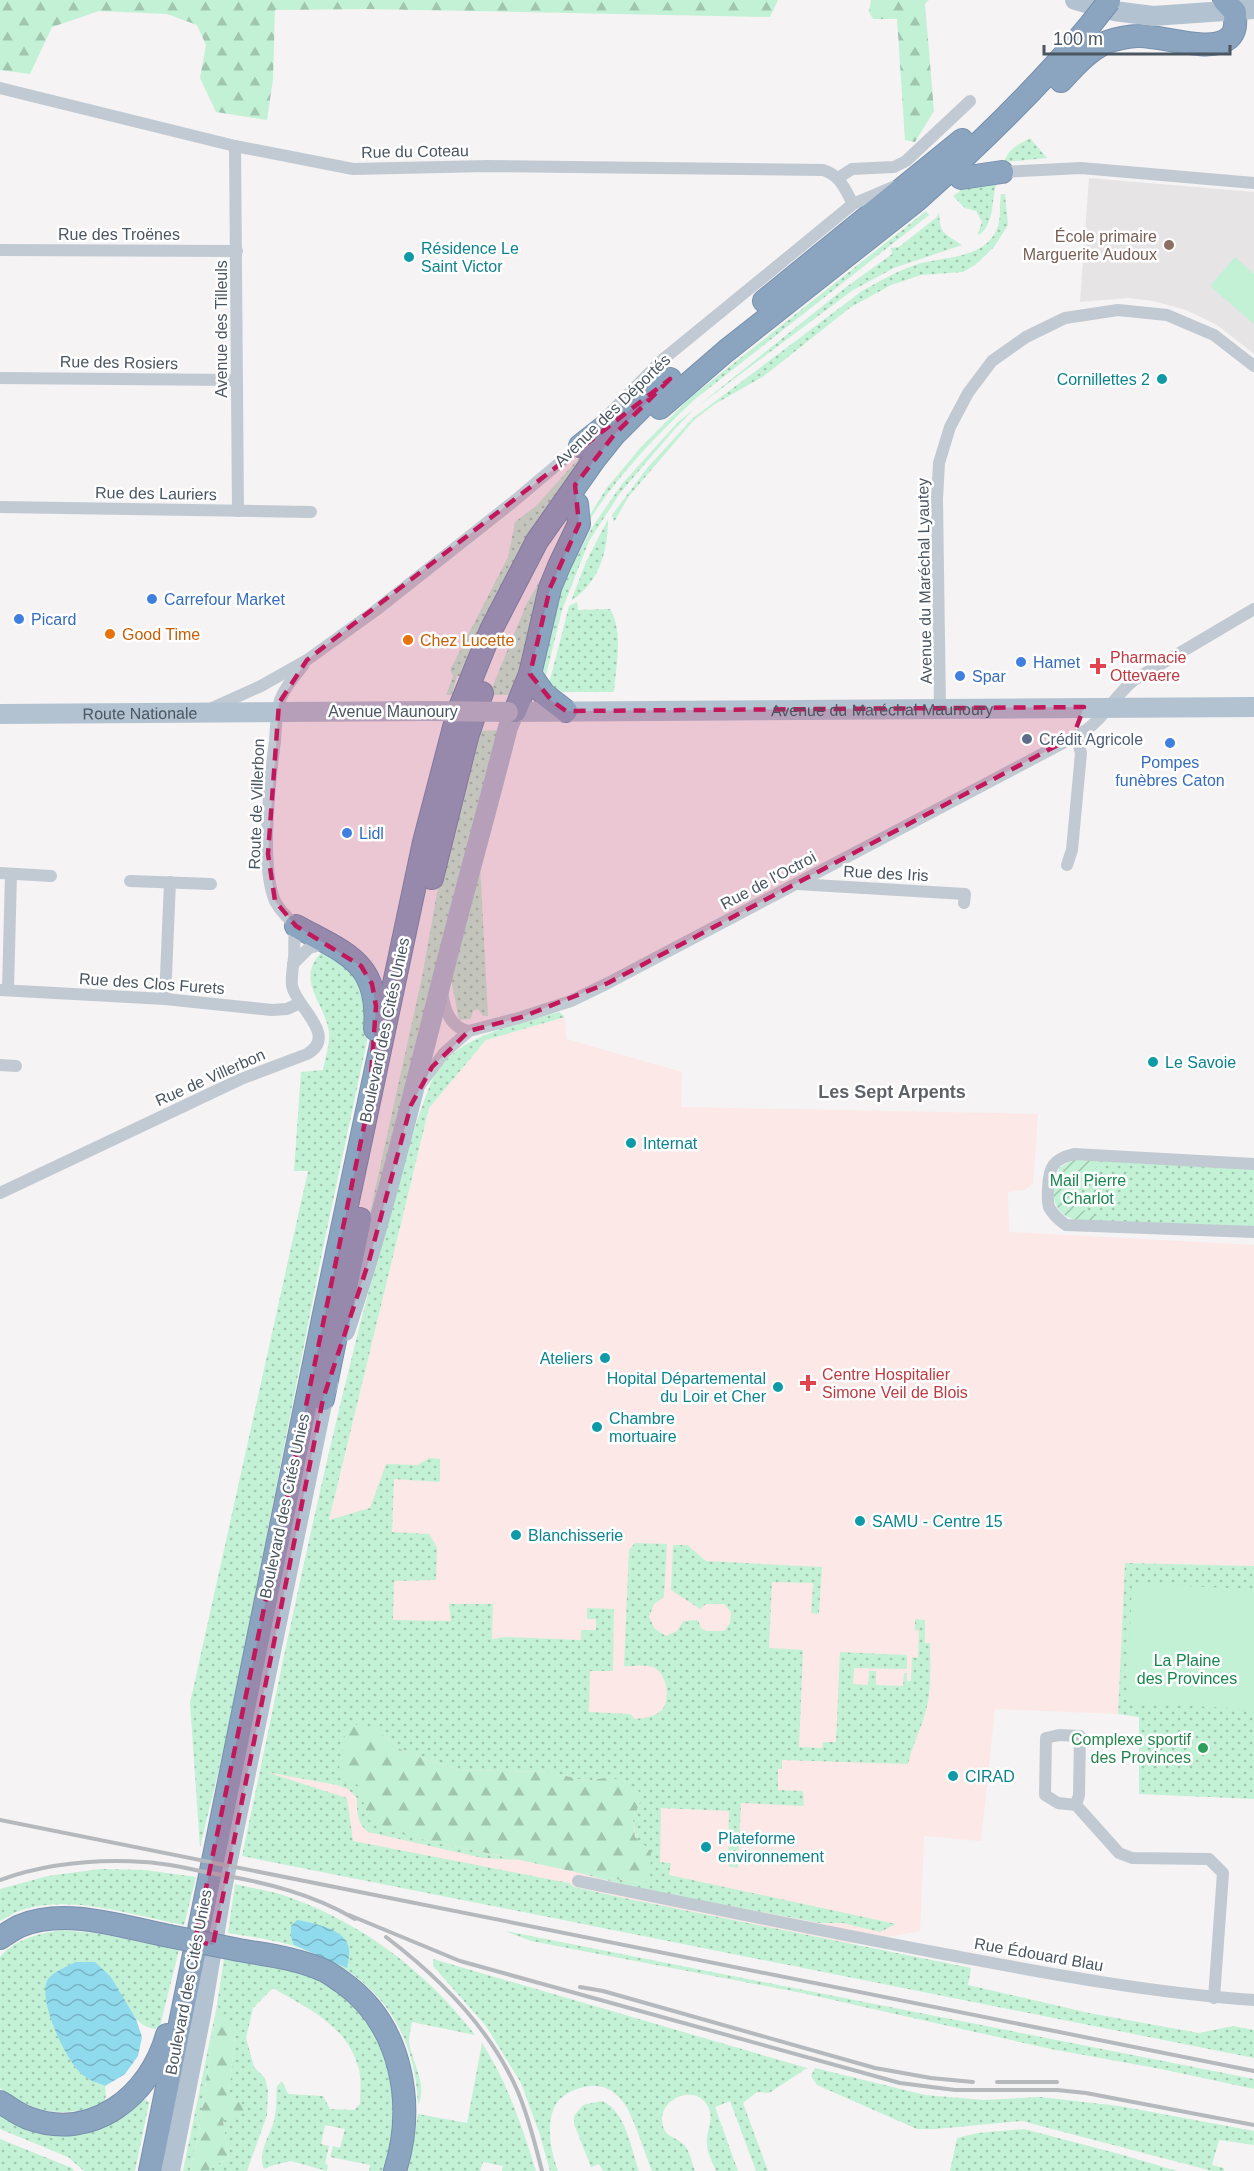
<svg xmlns="http://www.w3.org/2000/svg" width="1254" height="2171" font-family="Arial,sans-serif">
<style>
.education{fill:#e6e4e5}
.medical{fill:#fce8e6}
.grass{fill:url(#grass-dots)}
.forest{fill:url(#forest-firs)}
.garden{fill:url(#garden-furrows)}
.pitch{fill:#c3f1d5}
.water{fill:url(#water-waves)}
.lines{fill:none;stroke-linecap:round;stroke-linejoin:round}
.highway-casing{stroke:#7690ad;stroke-width:24}
.street{stroke:#c1cad2;stroke-width:12}
.primary{stroke:#b3c2d1;stroke-width:20}
.highway{stroke:#8ba5c1;stroke-width:22}
.rail{stroke:#b5b8bd;stroke-width:4}
.highway-bridge-casing{stroke:#7690ad;stroke-width:24;stroke-linecap:butt}
.primary-bridge{stroke:#b3c2d1;stroke-width:20}
.highway-bridge{stroke:#8ba5c1;stroke-width:22}
.marked{fill:#c2185b;fill-opacity:0.2;stroke:#c2185b;stroke-width:4.5;stroke-dasharray:12 8;stroke-linejoin:round}
.education-dot{fill:#8d6e63;stroke:#fff;stroke-width:2}
.culture-dot{fill:#0f9aa8;stroke:#fff;stroke-width:2}
.shop-dot{fill:#3f7fe0;stroke:#fff;stroke-width:2}
.food-dot{fill:#e8710a;stroke:#fff;stroke-width:2}
.health-dot{fill:#e0444e;stroke:#fff;stroke-width:2}
.service-dot{fill:#5c6f8a;stroke:#fff;stroke-width:2}
.leisure-dot{fill:#2e9e5b;stroke:#fff;stroke-width:2}
.labels{text-anchor:middle;stroke-width:5;stroke-linejoin:round;paint-order:stroke}
.street-label{font-size:16px;fill:#4a5661;stroke:#fff}
.education-label{font-size:16px;fill:#785e54;stroke:#fff;text-anchor:end}
.culture-label{font-size:16px;fill:#0d838f;stroke:#fff;text-anchor:start}
.shop-label{font-size:16px;fill:#366cbe;stroke:#fff;text-anchor:start}
.food-label{font-size:16px;fill:#c56008;stroke:#fff;text-anchor:start}
.health-label{font-size:16px;fill:#be3a42;stroke:#fff;text-anchor:start}
.service-label{font-size:16px;fill:#4e5e75;stroke:#fff;text-anchor:start}
.park-label{font-size:16px;fill:#17864f;stroke:#fff}
.leisure-label{font-size:16px;fill:#27864d;stroke:#fff;text-anchor:end}
.neighbourhood-label{font-size:18px;font-weight:bold;fill:#5f6368;stroke:#fff}
</style>
<defs>
<pattern id="grass-dots" width="8" height="8" patternUnits="userSpaceOnUse" patternTransform="scale(1.5)"><rect width="8" height="8" fill="#c3f1d5"/><path d="M2 2h.1M6 6h.1" fill="none" stroke="#a0c6b0" stroke-width="1.8" stroke-linecap="round"/></pattern>
<pattern id="forest-firs" width="22" height="20" patternUnits="userSpaceOnUse" patternTransform="scale(1.5)"><rect width="22" height="20" fill="#c3f1d5"/><path d="M5 1l3.5 6h-7zM16 11l3.5 6h-7z" fill="#a0c6b0"/></pattern>
<pattern id="garden-furrows" width="10" height="10" patternUnits="userSpaceOnUse" patternTransform="scale(1.5)"><rect width="10" height="10" fill="#c3f1d5"/><path d="M-1 1l2-2M0 10L10 0M9 11l2-2" fill="none" stroke="#a0c6b0"/></pattern>
<pattern id="water-waves" width="16" height="10" patternUnits="userSpaceOnUse" patternTransform="scale(1.5)"><rect width="16" height="10" fill="#90daee"/><path d="M0 5q4-4 8 0t8 0" fill="none" stroke="#78b4c4"/></pattern>
</defs>
<rect width="100%" height="100%" fill="#f5f3f3"/>
<path class="education" d="M1089,178L1254,192V354L1217,325L1186,310L1153,301L1128,298L1080,302Z"/>
<path class="medical" d="M565,1017L566,1039L682,1072L681,1107L1038,1114L1033,1183L1025,1190L1008,1192L1009,1232L1254,1245V1566L1126,1563L1118,1714L995,1709L981,1841L924,1836L920,1931L820,1949L246,1840L329,1521L429,1108L486,1040Z"/>
<g class="grass">
<path d="M1030,138L1047,158L1004,162C1009,148 1019,144 1030,138Z"/>
<path d="M997,181C991,199 995,224 979,235L978,233L982,222L976,211L965,208L953,196L960,191L958,186Z"/>
<path d="M1001,194H1005L1008,225L994,247L975,265L963,272L921,275L891,285L851,307L764,376L715,404L694,420L629,496L614,522L612,515L648,467L693,418L862,291C880,281 901,269 921,263C946,257 983,258 996,231C1002,220 999,206 1001,194Z"/>
<path d="M926,211L929,215L694,400C655,437 617,476 589,521C582,533 576,546 570,558L574,562L593,526L622,484L678,422L845,288L892,254L891,248L899,247L937,217L939,212C940,236 945,233 962,245L894,268L853,290L694,409L674,430L620,493L589,541L562,610L545,679L541,685L538,678V669L562,567L578,534L606,489L641,447L691,397Z"/>
<path d="M589,447L461,676H457L452,695H446L453,676L450,670L508,557L515,522L536,506Z"/>
<path d="M608,519C608,552 599,582 571,601L586,562Z"/>
<path d="M551,561L514,695H489L526,605Z"/>
<path d="M577,602L578,610L610,609C624,633 616,665 614,692H563L551,686L550,680L569,606Z"/>
<path d="M501,730L358,1267L422,977L437,893L461,788L478,731Z"/>
<path d="M480,864L488,1016H483L478,1009L473,1011L471,1019L459,1020L451,979Z"/>
<path d="M324,950L352,970L365,987L367,1041L323,1248L229,1728L200,1847L190,1703L308,1171H294L301,1072L323,1070C325,1059 330,1044 329,1033C326,1003 292,979 324,950Z"/>
<path d="M559,1012L565,1017L486,1040L429,1108L329,1520L370,1508L386,1464L418,1465L429,1458L440,1459V1482L394,1479L392,1532L429,1534L437,1547L436,1580L394,1581L393,1620L451,1621L449,1604H493L492,1639L506,1637L581,1640V1630H596V1619H587V1608L614,1609L613,1671H590L589,1712L630,1714L635,1719C644,1718 655,1717 662,1710C671,1699 667,1673 653,1667C645,1664 632,1667 624,1666L629,1550L635,1543L667,1544L664,1597L654,1604L649,1617L655,1629L666,1636L677,1631L683,1621L698,1620L701,1628L706,1631H724L730,1623L731,1612L724,1604H706L700,1609L671,1590L673,1545H687L706,1561L822,1567L819,1614L811,1613L813,1583L772,1582L769,1648L803,1650L799,1747L822,1748L823,1742H836L840,1652L907,1655V1669L854,1668L853,1684L868,1685L869,1671H876V1685L903,1686L904,1673H907V1681H911L912,1657L918,1658L919,1631L915,1630V1619L925,1620V1643H930C930,1667 932,1691 925,1714C920,1731 912,1746 908,1764L782,1760V1769H778V1790L803,1791L804,1806L741,1803L738,1868L728,1866L729,1811L661,1808L660,1862L671,1863L669,1875L896,1924L880,1932L843,1923H820L650,1891L571,1871L644,1884L633,1820L641,1799L611,1777L586,1781L550,1772L459,1770L403,1751L376,1730L358,1785L363,1799L417,1838L518,1860L483,1858L368,1832C356,1822 357,1813 357,1798L348,1789L337,1785L266,1772L347,1798L353,1841L569,1883L574,1887L619,1897L971,1968L968,1985L1089,2013L1199,2033L1233,2026L1254,2030V2058L242,1856C288,1638 331,1420 392,1206C402,1171 411,1136 424,1101C429,1088 433,1074 443,1063C471,1032 520,1024 559,1012Z"/>
<path d="M1076,1159L1254,1166V1227L1076,1220C1048,1212 1056,1190 1059,1168Z"/>
<path d="M1125,1563L1254,1566V1799L1139,1794V1717L1118,1714Z"/>
<path d="M100,1869L145,1870L196,1877L184,1925C134,1916 76,1895 25,1909C16,1911 8,1917 0,1921V1889L48,1876Z"/>
<path d="M235,1884C250,1888 266,1890 280,1894C359,1920 425,1970 475,2035L412,2022C411,2028 409,2036 409,2042C412,2062 428,2085 418,2105C415,2026 374,1973 300,1948C278,1940 252,1937 228,1933Z"/>
<path d="M62,1930L101,1934L179,1950L160,2026L155,2029C132,2026 122,1995 111,1977L83,2076L105,2086L106,2097L101,2106C60,2117 34,2114 0,2088V1957C17,1938 38,1934 62,1930Z"/>
<path d="M505,1931L1254,2079V2089L1161,2069L1051,2049L802,1993L531,1941Z"/>
<path d="M224,1958C253,1963 283,1966 310,1976C367,1999 400,2061 394,2121C392,2138 388,2155 385,2171H369L370,2165L330,2157L333,2146L340,2148L345,2129L325,2125L321,2144L329,2146L325,2164L328,2165L327,2171L291,2161L274,2165L264,2169C256,2151 273,2133 275,2115C277,2106 276,2096 277,2086L282,2081L288,2094L323,2096L330,2109L354,2110L360,2104C360,2092 362,2078 358,2066C346,2025 307,2008 273,1988L253,2008L246,2038L254,2067L265,2078L268,2090L267,2115L247,2171H209L210,2167L229,2159L223,2121L229,2092L235,2035L217,2006L199,2130L190,2171H183L217,2005Z"/>
<path d="M433,1959L807,2068L769,2093L757,2092L743,2103L768,2171H756L730,2101L715,2107L738,2171H716C713,2163 707,2153 707,2145C705,2131 716,2118 707,2105C695,2084 661,2098 662,2120C663,2139 676,2135 685,2146C690,2152 692,2163 695,2171H652C646,2156 632,2113 624,2103C621,2099 615,2093 610,2090C594,2080 561,2090 554,2108C546,2127 551,2152 558,2171H550L540,2135L521,2083L486,2026L433,1966Z"/>
<path d="M482,2043C508,2083 522,2127 536,2171H502L503,2166L483,2162L480,2171H408L418,2114L467,2123Z"/>
<path d="M815,2068L925,2095L984,2100L1040,2097L1119,2106L1254,2131V2145L1219,2140L1212,2165L1224,2168V2171H1212L1022,2121L936,2129H917L817,2085L811,2076Z"/>
<path d="M145,2099L149,2103L135,2171H84L68,2157L0,2129V2115L90,2130L119,2119Z"/>
<path d="M602,2101C626,2111 631,2149 639,2171H603L599,2164L591,2167L574,2124V2116L583,2105Z"/>
<path d="M1024,2129L1123,2155L1177,2171H950L957,2138L978,2133Z"/>
<path d="M0,2139L72,2168L74,2171H0Z"/>
</g>
<g class="forest">
<path d="M0,0H778L770,17L366,9L275,10L273,79L267,120L216,112L200,78L206,45L197,25L167,14L99,11L52,27L30,74L0,70Z"/>
<path d="M871,0H929L925,4L934,111L915,142L905,140L897,19H873L869,12Z"/>
<path d="M358,1724L376,1730L403,1751L459,1770L550,1772L586,1781L611,1777L638,1789L641,1799L633,1820L635,1837L651,1851L650,1876L644,1884L571,1871L417,1838L381,1828L368,1816L358,1785L343,1778L339,1766L346,1729Z"/>
<path d="M217,2005L235,2034L229,2092L247,2109L223,2121L229,2159L210,2167L209,2171H190L199,2130Z"/>
</g>
<path class="garden" d="M1076,1159L1096,1160V1169H1083L1074,1175C1073,1198 1066,1210 1094,1212V1220C1086,1220 1077,1221 1070,1218C1045,1208 1048,1166 1076,1159Z"/>
<g class="pitch">
<path d="M1235,257L1254,274V324L1210,286Z"/>
<path d="M1132,1584L1254,1589V1709L1127,1703Z"/>
</g>
<g class="water">
<path d="M297,1920C313,1923 347,1929 349,1949C350,1955 348,1962 347,1968L294,1945L291,1937V1926Z"/>
<path d="M76,1962H95L111,1977L136,2019L142,2037L138,2056L125,2074L105,2086C98,2083 89,2080 84,2076C67,2064 36,1998 48,1979C53,1972 68,1966 76,1962Z"/>
</g>
<g class="lines">
<g class="highway-casing">
<g id="highway">
<path d="M1061,81C1074,67 1089,50 1107,42C1115,39 1130,36 1138,36C1161,35 1211,54 1229,38C1237,31 1235,21 1235,12L1224,0"/>
<path d="M961,178L1002,172"/>
<path d="M764,301L962,140"/>
<path d="M660,408L726,351L917,200C979,145 1038,88 1091,24"/>
<path d="M580,446L618,416"/>
<path d="M530,674L544,694L566,711"/>
<path d="M515,711L530,674L550,588L559,566L579,524L577,504"/>
<path d="M432,878L467,737L482,693"/>
<path d="M296,926C347,954 380,962 375,1029"/>
<path d="M323,1399L360,1219"/>
<path d="M0,1938C7,1934 13,1929 20,1926C66,1907 122,1927 169,1936"/>
<path d="M239,1950C267,1955 296,1958 323,1970C330,1973 336,1978 342,1982C402,2024 416,2104 395,2171"/>
<path d="M0,2102C9,2107 19,2115 28,2118C92,2142 150,2096 167,2035"/>
<path d="M150,2171L324,1314L424,842L458,712L491,630L537,541L594,460L614,435L670,379"/>
</g>
</g>
<g class="street">
<path d="M0,88L235,146L353,169L488,166L823,170C840,175 845,189 853,204"/>
<path d="M235,146L238,511"/>
<path d="M1002,172L1081,168L1254,183"/>
<path d="M838,178L852,169L894,167L906,161L970,101"/>
<path d="M0,250L237,251"/>
<path d="M0,378L237,380"/>
<path d="M606,417L661,361L853,204L893,187"/>
<path d="M0,507L311,512"/>
<path d="M210,709L261,686L307,660L375,611L513,502L583,443"/>
<path d="M940,709L937,499L939,463L950,427L968,393L992,361L1026,337L1065,318L1118,310L1167,315L1214,335L1254,366"/>
<path d="M1067,865L1072,850L1081,753L1078,743L1073,737"/>
<path d="M0,873L51,876"/>
<path d="M130,881L211,884"/>
<path d="M797,884L965,894L964,903"/>
<path d="M293,964L309,948L327,943"/>
<path d="M0,990L165,999L272,1010L287,1009L300,1003"/>
<path d="M8,990L11,874"/>
<path d="M442,991C444,1009 450,1028 469,1031"/>
<path d="M165,999L170,882"/>
<path d="M0,1065L16,1066"/>
<path d="M420,1085L444,1053L469,1031L522,1017L571,1001L608,983L1080,734C1103,721 1114,696 1134,680L1254,609"/>
<path d="M1254,1164L1074,1154C1053,1159 1049,1167 1048,1188C1048,1194 1047,1201 1049,1207C1053,1215 1059,1220 1066,1225L1254,1232"/>
<path d="M0,1193L241,1079L307,1054C339,1036 296,1007 292,986C291,977 293,967 294,958C295,947 293,937 296,926C288,918 280,911 275,901C260,867 270,779 275,741C276,728 276,713 280,700C285,687 294,677 303,666"/>
<path d="M1076,1805L1058,1803L1045,1795L1046,1738L1059,1735L1080,1736L1079,1795L1076,1805L1119,1853L1132,1858L1209,1859L1223,1873L1214,1998"/>
<path d="M578,1881C700,1906 821,1931 944,1954C1046,1973 1150,1993 1254,2000"/>
</g>
<g class="primary">
<path d="M1075,0L1114,11L1153,16L1254,9"/>
<path id="s1" d="M508,712L1254,707"/>
<path id="s2" d="M0,714L430,711"/>
<path d="M345,1331C384,1215 412,1097 442,979C463,895 487,811 508,727L515,711"/>
<path d="M170,2171L201,2015L222,1889L323,1399L328,1384"/>
</g>
<use href="#highway" class="highway"/>
<g class="rail">
<path d="M0,1820L1254,2071"/>
<path d="M0,1880C45,1864 96,1859 144,1862C168,1863 193,1870 216,1874C264,1882 313,1894 355,1919"/>
<path d="M349,1915L460,1961L900,2083L955,2090H1057L1086,2093L1254,2125"/>
<path d="M386,1937C440,1978 491,2029 518,2092C529,2118 535,2144 542,2171"/>
<path d="M580,1987L603,1991L875,2068L931,2078L973,2082"/>
<path d="M997,2082H1057"/>
</g>
<g class="highway-bridge-casing">
<g id="highway-bridge">
<path d="M1091,24L1109,1"/>
<path d="M169,1936L239,1950"/>
</g>
</g>
<path class="primary-bridge" d="M430,711L508,712"/>
<use href="#highway-bridge" class="highway-bridge"/>
</g>
<path class="marked" d="M670,379L614,435L575,485L579,524L550,588L530,674L552,701L566,711L1084,707L1073,737L608,983L522,1017L469,1031L432,1067L411,1105L369,1261L323,1399L213,1945L195,1941L369,1102L376,1006L372,984L361,966L296,926L275,901L268,854L279,703L307,660Z"/>
<circle class="education-dot" cx="1169" cy="245" r="6"/>
<g class="culture-dot">
<circle cx="409" cy="257" r="6"/>
<circle cx="1162" cy="379" r="6"/>
<circle cx="1153" cy="1062" r="6"/>
<circle cx="631" cy="1143" r="6"/>
<circle cx="605" cy="1358" r="6"/>
<circle cx="778" cy="1387" r="6"/>
<circle cx="597" cy="1427" r="6"/>
<circle cx="860" cy="1521" r="6"/>
<circle cx="516" cy="1535" r="6"/>
<circle cx="953" cy="1776" r="6"/>
<circle cx="706" cy="1847" r="6"/>
</g>
<g class="shop-dot">
<circle cx="152" cy="599" r="6"/>
<circle cx="19" cy="619" r="6"/>
<circle cx="1021" cy="662" r="6"/>
<circle cx="960" cy="676" r="6"/>
<circle cx="1170" cy="743" r="6"/>
<circle cx="347" cy="833" r="6"/>
</g>
<g class="food-dot">
<circle cx="110" cy="634" r="6"/>
<circle cx="408" cy="640" r="6"/>
</g>
<g class="health-dot">
<path d="M1095 657h6v6h6v6h-6v6h-6v-6h-6v-6h6z"/>
<path d="M805 1374h6v6h6v6h-6v6h-6v-6h-6v-6h6z"/>
</g>
<circle class="service-dot" cx="1027" cy="739" r="6"/>
<circle class="leisure-dot" cx="1203" cy="1748" r="6"/>
<g class="labels">
<g class="street-label">
<text transform="translate(415 151) rotate(-1)" y="6">Rue du Coteau</text>
<text x="119" y="240">Rue des Troënes</text>
<text transform="translate(221 329) rotate(-90)" y="6">Avenue des Tilleuls</text>
<text transform="translate(119 362) rotate(1)" y="6">Rue des Rosiers</text>
<text transform="translate(612 410) rotate(-44)" y="6">Avenue des Déportés</text>
<text transform="translate(156 493) rotate(1)" y="6">Rue des Lauriers</text>
<text transform="translate(924 581) rotate(-91)" y="6">Avenue du Maréchal Lyautey</text>
<text dy="6" stroke="none"><textPath href="#s1" startOffset="374">Avenue du Maréchal Maunoury</textPath></text>
<text x="393" y="717">Avenue Maunoury</text>
<text dy="6" stroke="none"><textPath href="#s2" startOffset="140">Route Nationale</textPath></text>
<text transform="translate(256 804) rotate(-88)" y="6">Route de Villerbon</text>
<text transform="translate(886 873) rotate(3)" y="6">Rue des Iris</text>
<text transform="translate(768 880) rotate(-28)" y="6">Rue de l'Octroi</text>
<text transform="translate(152 983) rotate(4)" y="6">Rue des Clos Furets</text>
<text transform="translate(384 1030) rotate(-78)" y="6">Boulevard des Cités Unies</text>
<text transform="translate(210 1077) rotate(-24)" y="6">Rue de Villerbon</text>
<text transform="translate(284 1506) rotate(-78)" y="6">Boulevard des Cités Unies</text>
<text transform="translate(1039 1954) rotate(10)" y="6">Rue Édouard Blau</text>
<text transform="translate(188 1982) rotate(-79)" y="6">Boulevard des Cités Unies</text>
</g>
<g class="education-label">
<text x="1157" y="242">École primaire<tspan x="1157" dy="18">Marguerite Audoux</tspan></text>
</g>
<g class="culture-label">
<text x="421" y="254">Résidence Le<tspan x="421" dy="18">Saint Victor</tspan></text>
<text x="1150" y="385" text-anchor="end">Cornillettes 2</text>
<text x="1165" y="1068">Le Savoie</text>
<text x="643" y="1149">Internat</text>
<text x="593" y="1364" text-anchor="end">Ateliers</text>
<text x="766" y="1384" text-anchor="end">Hopital Départemental<tspan x="766" dy="18">du Loir et Cher</tspan></text>
<text x="609" y="1424">Chambre<tspan x="609" dy="18">mortuaire</tspan></text>
<text x="872" y="1527">SAMU - Centre 15</text>
<text x="528" y="1541">Blanchisserie</text>
<text x="965" y="1782">CIRAD</text>
<text x="718" y="1844">Plateforme<tspan x="718" dy="18">environnement</tspan></text>
</g>
<g class="shop-label">
<text x="164" y="605">Carrefour Market</text>
<text x="31" y="625">Picard</text>
<text x="1033" y="668">Hamet</text>
<text x="972" y="682">Spar</text>
<text x="1170" y="768" text-anchor="middle">Pompes<tspan x="1170" dy="18">funèbres Caton</tspan></text>
<text x="359" y="839">Lidl</text>
</g>
<g class="food-label">
<text x="122" y="640">Good Time</text>
<text x="420" y="646">Chez Lucette</text>
</g>
<g class="health-label">
<text x="1110" y="663">Pharmacie<tspan x="1110" dy="18">Ottevaere</tspan></text>
<text x="822" y="1380">Centre Hospitalier<tspan x="822" dy="18">Simone Veil de Blois</tspan></text>
</g>
<g class="service-label">
<text x="1039" y="745">Crédit Agricole</text>
</g>
<g class="park-label">
<text x="1088" y="1186">Mail Pierre<tspan x="1088" dy="18">Charlot</tspan></text>
<text x="1187" y="1666">La Plaine<tspan x="1187" dy="18">des Provinces</tspan></text>
</g>
<g class="leisure-label">
<text x="1191" y="1745">Complexe sportif<tspan x="1191" dy="18">des Provinces</tspan></text>
</g>
<g class="neighbourhood-label">
<text x="892" y="1098">Les Sept Arpents</text>
</g>
</g>
<path d="M1044 45v9h186v-9" fill="none" stroke="#4a5661" stroke-width="3"/>
<text x="1053" y="45" font-size="18" fill="#4a5661" stroke="#ffffff" stroke-width="4.5" paint-order="stroke">100 m</text>
</svg>
